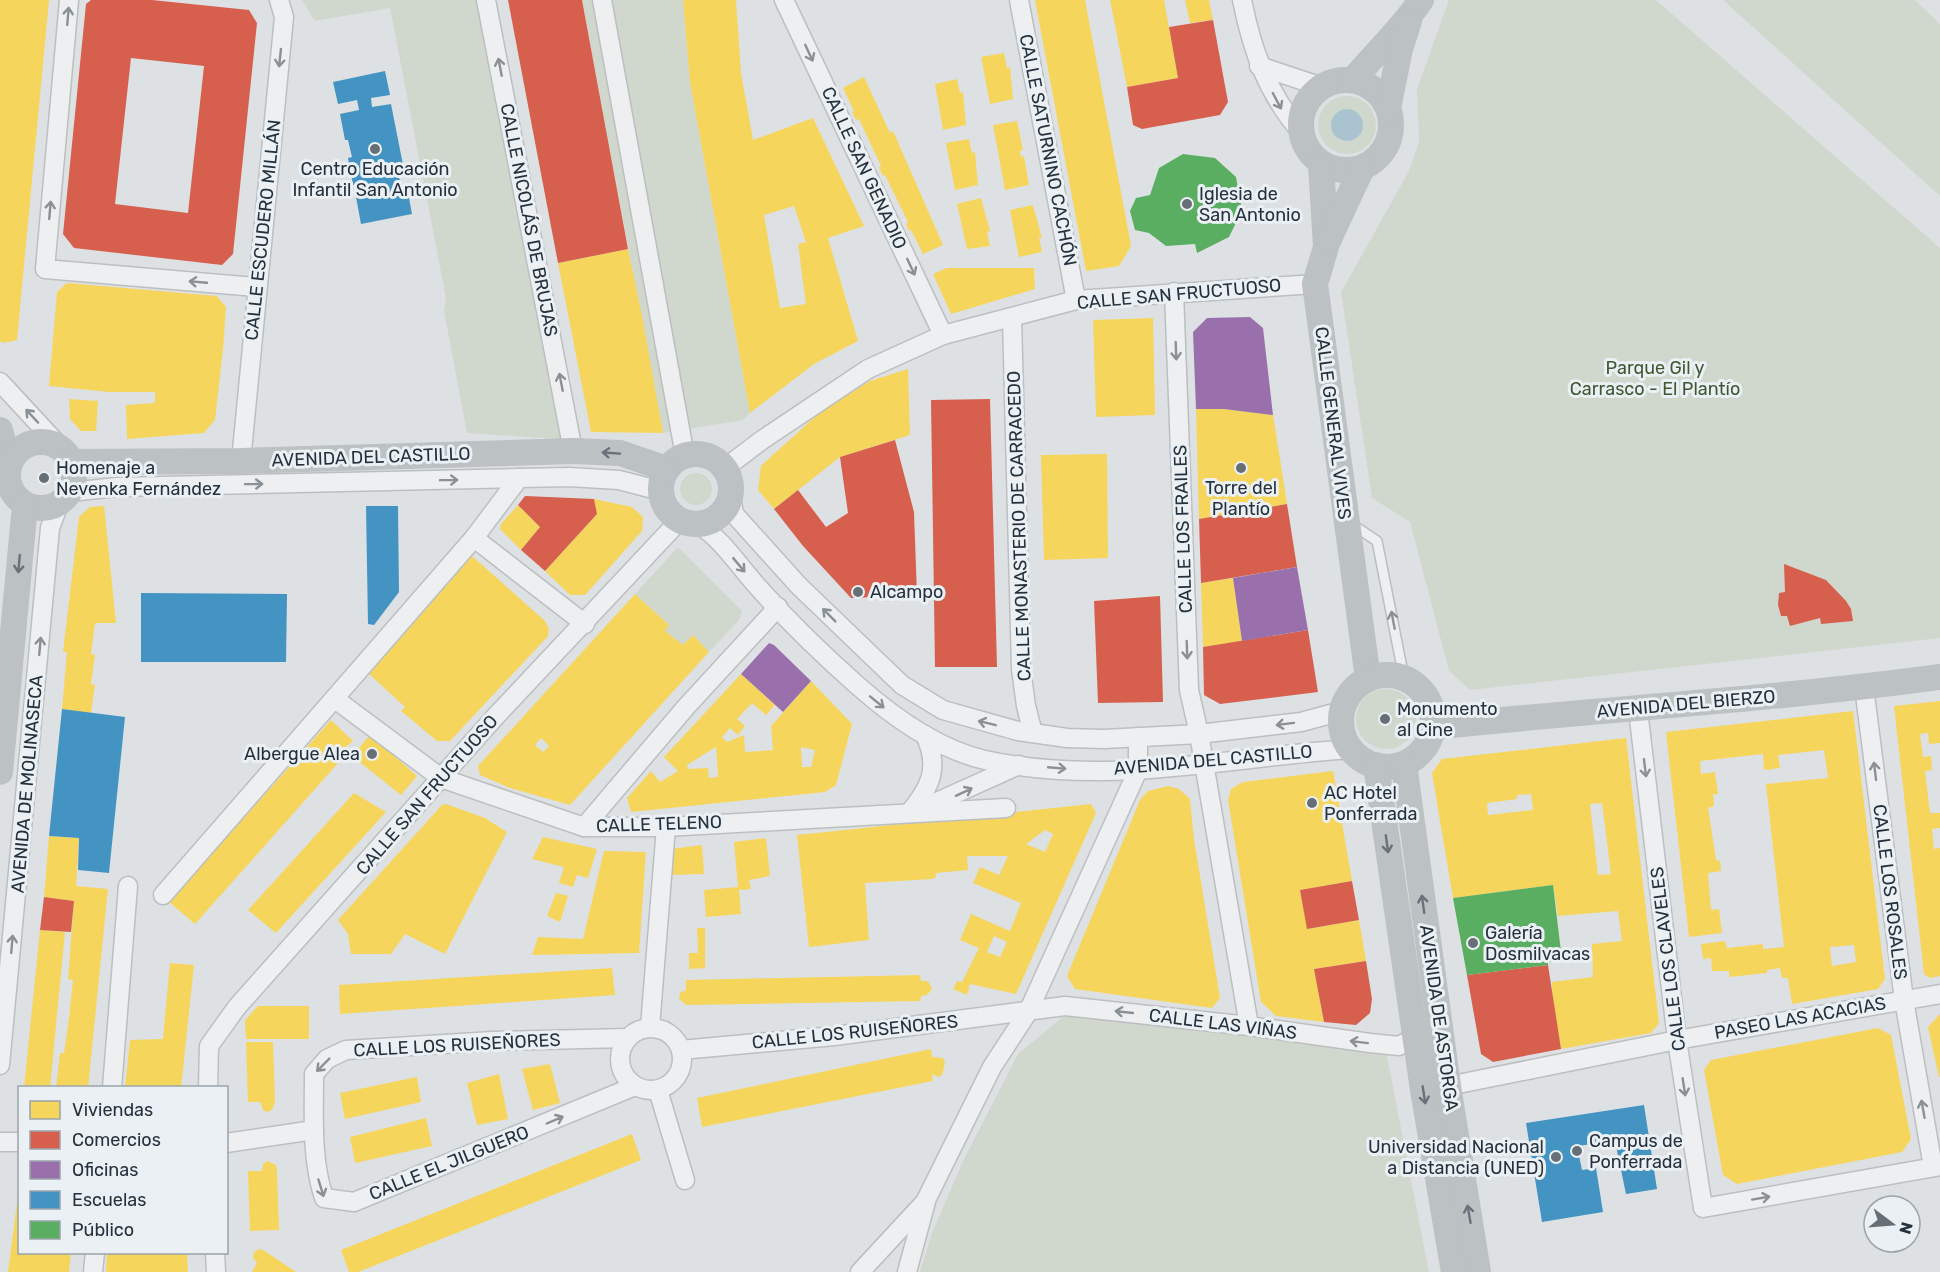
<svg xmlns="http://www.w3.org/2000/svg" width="1940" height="1272" font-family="Rubik,sans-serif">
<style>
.green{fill:#d0d8ce}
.water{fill:#aac3d0}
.homes{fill:#f6d55c;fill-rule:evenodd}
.shops{fill:#d6604d;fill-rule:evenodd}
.offices{fill:#9970ab}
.schools{fill:#4393c3}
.public{fill:#5aae61}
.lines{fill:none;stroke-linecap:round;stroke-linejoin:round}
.lane-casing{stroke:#bcbfc1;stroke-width:12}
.street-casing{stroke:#bcbfc1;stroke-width:21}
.lane{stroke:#edeff0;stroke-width:9}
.street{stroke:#edeff0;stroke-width:18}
.secondary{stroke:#bcc1c3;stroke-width:26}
.oneway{stroke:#899096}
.oneway2{stroke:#697279}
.poi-dot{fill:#666f76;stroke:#eaf0f4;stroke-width:2}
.labels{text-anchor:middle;stroke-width:6;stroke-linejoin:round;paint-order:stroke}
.street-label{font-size:18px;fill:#25313c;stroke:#eaf0f4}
.poi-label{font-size:18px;fill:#25313c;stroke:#eaf0f4;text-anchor:start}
.park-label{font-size:18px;fill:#3f5832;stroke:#eaf0f4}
</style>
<rect width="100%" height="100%" fill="#dee1e3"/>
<g class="green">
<path d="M302,0H486L573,440L467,433L444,311L446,298L390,8L315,21Z"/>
<path d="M582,0H683L690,82L750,413L743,420L663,433Z"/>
<path d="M1449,0H1656L1940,248V638L1470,690L1449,671L1410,522L1372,498L1341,292L1408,173L1419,142L1417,89Z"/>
<path d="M1723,0H1915L1940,24V196Z"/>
<circle cx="1347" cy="125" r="29"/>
<circle cx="696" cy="489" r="16"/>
<path d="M678,547L742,611L740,619L709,652L693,635L683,645L665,631L669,625L635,594Z"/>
<circle cx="1386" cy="719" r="30"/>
<path d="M1065,1015L1223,1030L1386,1051L1429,1272H920L932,1233L963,1161L1018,1054Z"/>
</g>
<circle class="water" cx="1347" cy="125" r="16"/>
<g class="homes">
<path d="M0,0H49L17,340L3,343L0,341Z"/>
<path d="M683,0H736L741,73L753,140L813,118L864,226L828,238L858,341L814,364L750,413L690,82ZM794,206L806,242L798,244L806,304L780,308L764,215Z"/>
<path d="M1035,0H1085L1131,246L1119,266L1086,271Z"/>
<path d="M1110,0H1164L1178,78L1127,87Z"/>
<path d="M1185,0H1209L1213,20L1190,23Z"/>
<path d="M1004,53L1007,68L1010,67L1013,99L990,104L981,57Z"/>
<path d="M864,77L890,133L893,131L943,245L923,254L911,230L909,231L906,224L908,222L885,175L883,176L879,168L881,166L859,119L856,120L852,112L854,111L843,88Z"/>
<path d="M957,79L960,93L963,92L966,125L943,130L935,84Z"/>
<path d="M1017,121L1023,150L1020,151L1021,157L1024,156L1029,185L1005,190L993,125Z"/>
<path d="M969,139L972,153L975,152L978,185L955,190L946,143Z"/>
<path d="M981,198L990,231L987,232L990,246L967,249L957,204Z"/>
<path d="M1033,205L1042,238H1039L1042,252L1019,257L1010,210Z"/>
<path d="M628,249L642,316L663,433L591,432L558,263Z"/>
<path d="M947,268H1034L1035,289L951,314L933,274Z"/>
<path d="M67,283L217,296L226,307L223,349L215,420L204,433L127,439L126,405L155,403V392H109L49,386L57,292Z"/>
<path d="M1153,318L1155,415L1096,417L1093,320Z"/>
<path d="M908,369L910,435L840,457L774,509L758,490L761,466L819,413L870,381Z"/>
<path d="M69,399L98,401L96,431H81L70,419Z"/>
<path d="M1196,409H1224L1273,415L1287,504L1199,519Z"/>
<path d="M1107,454L1108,558L1044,560L1041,455Z"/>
<path d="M594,499L632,507L643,517L642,531L585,595H570L545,571L597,514Z"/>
<path d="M518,505L540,527L521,550L500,529L501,524Z"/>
<path d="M104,506L116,623H95L91,654L95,655L91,684L95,685L91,714L62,709L67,652H63L79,517L90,507Z"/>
<path d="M472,556L545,621L549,629L548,636L536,649L450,741H437L401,711L405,707L369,674Z"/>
<path d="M1233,578L1242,641L1203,647L1201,583Z"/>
<path d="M635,594L669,625L665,631L683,645L693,635L709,652L570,805L510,788L480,775L478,766ZM541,738L549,746L543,752L535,745Z"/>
<path d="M741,674L775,705L766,715L753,704L750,705L737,719L745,726L738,735L730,728L722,737L727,742L744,735L745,752L773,750L771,726L811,681L852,724L836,785L825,792L631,812L627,798L651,771L660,782L678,771L664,757ZM716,747L718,777L709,778L708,768L688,769L687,765ZM801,747L815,750L811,767H802Z"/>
<path d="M1940,701V743L1929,744L1928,733L1920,734L1923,757L1931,756L1932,770L1925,771L1930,813H1940V828L1932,829L1934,849L1940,848V976L1930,978L1924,974L1894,706Z"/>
<path d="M1853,711L1885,979L1878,989L1792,1004L1788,978H1782L1780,968L1767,970V973L1729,977V971H1712L1711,958L1703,959L1701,944L1725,941L1727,948L1763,944V949L1784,947L1766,784L1828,778L1824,750L1778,755L1780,768L1764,770L1763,754L1700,761L1701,774L1715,772L1718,794H1713L1714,806L1708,808L1716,860L1720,861L1721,871L1708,873L1711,910L1719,909L1722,933L1689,937L1666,732ZM1854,945L1856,962L1832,966L1830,947Z"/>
<path d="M331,720L353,741L334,757L339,762L195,924L169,902Z"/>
<path d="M370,735L417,776L401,795L352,756Z"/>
<path d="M1626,738L1659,1023L1651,1033L1561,1049L1552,1001V982L1593,977L1592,944L1622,941L1618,911L1558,916L1553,885L1453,898L1432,773L1442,759ZM1531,794L1533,810L1488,815L1487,803L1517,799V795ZM1602,803L1611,874L1598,875L1590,804Z"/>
<path d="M1333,771L1352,881L1300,890L1308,929L1359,920L1366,961L1314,969L1324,1022L1276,1016L1261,1002L1228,800L1231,789L1243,782Z"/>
<path d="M1168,786L1179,789L1190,799L1194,839L1220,998L1212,1008L1075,989L1067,976L1140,800L1148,791Z"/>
<path d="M354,793L386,812L276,933L248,910Z"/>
<path d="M446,804L485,818L507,832L445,954L405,934L391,954H351L348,934L338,920L442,805Z"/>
<path d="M1091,804L1096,813L1016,994L970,984L967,995L953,989L957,981L962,982L979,948L960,940L971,914L1010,931L1021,903L973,883L980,867L999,875L1008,856H967L968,870L936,873V877L932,879L865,883L869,940L809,947L797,835ZM1045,830L1053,834L1045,852L1026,844ZM994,936L1007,942L1000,957L987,952Z"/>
<path d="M49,836L79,838L76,886L108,889L88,1088H56L60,1053H64L69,1018L73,980L68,979L74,901L44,897Z"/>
<path d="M543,837L597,849L588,878L577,875L573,887L559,883L564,867L532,859Z"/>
<path d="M766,838L770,876L749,880L751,889L739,890L741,914L706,917L704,890L738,887L734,842Z"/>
<path d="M702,845L704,874L670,875V849Z"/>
<path d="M604,851L646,852L639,953L532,955L538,937L583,939Z"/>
<path d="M556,893L568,896L560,922L547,916Z"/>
<path d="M697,928H705V968L689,969V953H698Z"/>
<path d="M40,930L65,932L50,1088H24Z"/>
<path d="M170,963L194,965L181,1088H125L130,1040L163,1039Z"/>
<path d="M612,968L615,995L340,1014L339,985Z"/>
<path d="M920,975L921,981H928L932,989L927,995L921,996L920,1001L686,1005L679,999L680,993L686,990V980Z"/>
<path d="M258,1006H309V1039H246L245,1020Z"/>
<path d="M1940,1014V1077H1939L1928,1027Z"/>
<path d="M1878,1028L1891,1035L1911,1139L1902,1152L1737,1184L1723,1175L1704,1070L1711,1060Z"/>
<path d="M246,1042H273L275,1102L272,1110L267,1112L263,1110L260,1102H248Z"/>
<path d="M931,1049L932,1057L943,1058L945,1063L942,1075L938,1077L932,1074L933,1081L702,1127L697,1098Z"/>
<path d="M550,1064L560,1103L533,1110L522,1069Z"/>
<path d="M499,1074L508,1119L477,1125L467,1083Z"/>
<path d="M417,1077L421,1102L345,1119L340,1093Z"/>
<path d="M426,1118L432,1146L355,1163L350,1137Z"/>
<path d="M632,1134L641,1160L358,1272H349L341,1250Z"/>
<path d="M267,1161L276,1165L277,1171L279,1230L250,1231L248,1171H262L263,1164Z"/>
<path d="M18,1195L20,1252H71L69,1272H8Z"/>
<path d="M259,1249L263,1250L296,1272H252L257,1263L253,1258L254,1252Z"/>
<path d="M107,1252H187L188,1272H106Z"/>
</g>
<g class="shops">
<path d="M91,0H152L249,10L257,23L233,254L222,265L74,248L63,234L86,4ZM131,58L204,66L188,213L115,204Z"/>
<path d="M508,0H582L628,249L558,263Z"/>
<path d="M1213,20L1228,102L1220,115L1142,129L1133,125L1127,87L1178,78L1169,27Z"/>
<path d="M990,399L997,667H935L931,400Z"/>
<path d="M895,440L914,512L917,595L851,598L803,546L774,509L798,490L826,527L848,513L840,457Z"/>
<path d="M525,496L594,499L597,514L545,571L521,550L540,527L518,505Z"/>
<path d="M1287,504L1297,567L1201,583L1199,519Z"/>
<path d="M1784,564L1826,580L1846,601L1851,609L1853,621L1821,624L1820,618L1790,626L1787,616H1781L1778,605L1779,593L1785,592Z"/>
<path d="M1160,596L1163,702L1098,703L1094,601Z"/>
<path d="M1308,630L1318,692L1220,704L1204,695L1203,647Z"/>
<path d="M1352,881L1359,920L1307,929L1300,890Z"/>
<path d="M44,897L74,901L71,932L40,930Z"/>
<path d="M1366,961L1372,999L1370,1013L1356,1025L1324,1022L1314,969Z"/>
<path d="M1548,965L1561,1049L1493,1062L1481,1054L1467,975Z"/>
</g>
<g class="offices">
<path d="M1250,317L1263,328L1273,415L1224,409H1196L1193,332L1207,318Z"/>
<path d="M1297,567L1308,630L1242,641L1233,578Z"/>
<path d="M769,643L774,645L811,681L783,712L741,674Z"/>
</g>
<g class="schools">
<path d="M385,71L390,95L371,98L372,107L391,104L405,175L399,176L401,188L407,187L412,214L361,224L356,197L361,196L359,184L353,185L348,158L352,157L348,140H345L340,114L359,110L357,100L338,104L333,82Z"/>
<path d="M366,506H398L399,592L374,625L368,624Z"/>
<path d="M141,593L287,594L286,662H141Z"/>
<path d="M62,709L125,717L109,873L78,870L79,838L49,836Z"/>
<path d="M1644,1105L1657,1189L1626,1194L1615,1141L1577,1146L1582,1170L1596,1168L1603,1212L1542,1222L1526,1123Z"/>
</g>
<g class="public">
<path d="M1183,154L1215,158L1236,177L1242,210L1229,237L1197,253L1195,244L1166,246L1149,233L1135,230L1130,211L1136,198L1150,195L1159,168Z"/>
<path d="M1553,885L1562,960L1548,962V965L1467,975L1453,898Z"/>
</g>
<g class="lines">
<g class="lane-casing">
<path id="lane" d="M1350,523L1377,541L1404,678"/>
</g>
<g class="street-casing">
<g id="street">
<path d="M69,0L45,269L256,287"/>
<path d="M486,0L573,451"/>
<path d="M602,0L685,456"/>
<path d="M784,0L943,335"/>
<path d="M1019,0L1076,300"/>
<path d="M1242,0C1252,50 1267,93 1301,132"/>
<path d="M1259,66L1322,87"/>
<path d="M1174,292L1189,690L1199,734L1249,1026"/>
<path d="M1012,318L1021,669L1026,706L1033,733"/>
<path d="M0,382L63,450"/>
<path d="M241,461L284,17L279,0"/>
<path d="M725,468L762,440L868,369L943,335L1076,300L1315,284"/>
<path d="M70,492L117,487L569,477L619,480L661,491"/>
<path d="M731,496L734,514L799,586L902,685L943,710L1018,731L1067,738L1104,739L1199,734L1301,722L1342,711"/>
<path d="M698,524C723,540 738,565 757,586C788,621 822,654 857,685C893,717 937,749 985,760C1106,787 1230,757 1351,749"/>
<path d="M474,538L585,624"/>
<path d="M1864,687L1904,1000L1933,1167"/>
<path d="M335,699L441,778L584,827H666L1006,808"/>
<path d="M1638,710L1677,1040L1703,1208L1940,1166"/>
<path d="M928,806L1019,765"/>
<path d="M909,813C931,787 940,767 925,735"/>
<path d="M584,827L686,707L778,607"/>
<path d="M163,895L474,538L519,478"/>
<path d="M650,1027L666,827"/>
<circle cx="651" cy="1059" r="31"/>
<path d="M628,1038L493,1041L346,1050L327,1059L314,1074C314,1115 311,1159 324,1198L354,1202L635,1086"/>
<path d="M681,1050L834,1036L1065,1006L1249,1026L1370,1043L1399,1046L1415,1037"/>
<path d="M0,1065L50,528L59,504"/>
<path d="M1448,1086L1677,1040L1940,994"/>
<path d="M112,1088L128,886"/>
<path d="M208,1088L209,1046L237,1007L495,717L680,520"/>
<path d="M658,1090L685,1180"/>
<path d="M0,1142H20"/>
<path d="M226,1143L314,1130"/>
<path d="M215,1252L216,1272"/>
<path d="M93,1272L95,1252"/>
<path d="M860,1272L924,1203"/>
<path d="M907,1272L927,1198L992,1067L1028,1012L1138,770V737"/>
</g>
</g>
<use href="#lane" class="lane"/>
<use href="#street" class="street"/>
<g class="secondary">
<circle cx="1346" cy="125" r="45"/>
<path d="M1353,80C1375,53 1402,29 1421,0"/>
<path d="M1388,108L1400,49L1409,21"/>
<path d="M1321,164L1326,247L1315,284L1368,679"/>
<path d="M1328,241L1362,168"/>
<path d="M0,430L9,464"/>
<circle cx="41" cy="475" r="33"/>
<circle cx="696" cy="489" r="35"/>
<path d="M71,462L241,461L573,451L620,453L667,469"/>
<circle cx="1387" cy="721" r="46"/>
<path d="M1432,727C1601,709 1771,700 1940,677"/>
<path d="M1404,764L1448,1086L1478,1272"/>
<path d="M1376,765L1423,1090L1454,1272"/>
<path d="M0,772L25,505"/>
</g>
</g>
<defs><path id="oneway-shaft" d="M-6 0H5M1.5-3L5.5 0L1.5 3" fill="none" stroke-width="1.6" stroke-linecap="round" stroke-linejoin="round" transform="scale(1.5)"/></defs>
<g class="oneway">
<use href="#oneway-shaft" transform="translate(68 16) rotate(-85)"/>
<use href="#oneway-shaft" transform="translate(809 53) rotate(65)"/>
<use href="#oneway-shaft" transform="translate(280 58) rotate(96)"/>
<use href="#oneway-shaft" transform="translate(500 67) rotate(-101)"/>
<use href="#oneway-shaft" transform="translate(1277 101) rotate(62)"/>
<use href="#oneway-shaft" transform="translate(50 210) rotate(-85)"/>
<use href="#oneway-shaft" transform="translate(911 267) rotate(65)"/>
<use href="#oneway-shaft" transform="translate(198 282) rotate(-175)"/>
<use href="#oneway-shaft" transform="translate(1176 351) rotate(88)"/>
<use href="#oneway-shaft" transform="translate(561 382) rotate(-101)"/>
<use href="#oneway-shaft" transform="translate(32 416) rotate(-133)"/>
<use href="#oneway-shaft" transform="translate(449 480) rotate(-1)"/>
<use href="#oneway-shaft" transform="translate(254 484) rotate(-1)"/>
<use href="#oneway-shaft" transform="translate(739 565) rotate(50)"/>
<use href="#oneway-shaft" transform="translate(829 615) rotate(-135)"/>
<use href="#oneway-shaft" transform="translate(1393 620) rotate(-101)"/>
<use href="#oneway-shaft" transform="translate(40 646) rotate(-85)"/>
<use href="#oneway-shaft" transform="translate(1187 650) rotate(88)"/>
<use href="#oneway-shaft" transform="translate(877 702) rotate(39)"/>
<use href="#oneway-shaft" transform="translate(987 723) rotate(-166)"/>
<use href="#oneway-shaft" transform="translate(1285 724) rotate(173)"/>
<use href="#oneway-shaft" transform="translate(1057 768) rotate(5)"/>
<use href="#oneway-shaft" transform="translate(1645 768) rotate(83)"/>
<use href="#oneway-shaft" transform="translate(1875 771) rotate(-97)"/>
<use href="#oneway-shaft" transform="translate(964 792) rotate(-25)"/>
<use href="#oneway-shaft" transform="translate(12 944) rotate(-85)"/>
<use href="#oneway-shaft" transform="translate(1124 1012) rotate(-174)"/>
<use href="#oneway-shaft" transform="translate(1359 1042) rotate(-173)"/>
<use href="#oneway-shaft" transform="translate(323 1065) rotate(135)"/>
<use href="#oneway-shaft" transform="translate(1684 1087) rotate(81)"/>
<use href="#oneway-shaft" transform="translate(1923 1109) rotate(-100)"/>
<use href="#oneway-shaft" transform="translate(555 1120) rotate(-23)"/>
<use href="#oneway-shaft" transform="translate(321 1188) rotate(73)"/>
<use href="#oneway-shaft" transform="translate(1761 1198) rotate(-10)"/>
</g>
<g class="oneway2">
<use href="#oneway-shaft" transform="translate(611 453) rotate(-176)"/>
<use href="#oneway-shaft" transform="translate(19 564) rotate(95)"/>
<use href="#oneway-shaft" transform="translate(1387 844) rotate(82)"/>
<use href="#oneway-shaft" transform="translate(1423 904) rotate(-98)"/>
<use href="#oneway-shaft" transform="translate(1424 1095) rotate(81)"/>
<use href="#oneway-shaft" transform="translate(1469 1214) rotate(-100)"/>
</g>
<g class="poi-dot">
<circle cx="375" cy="149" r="6"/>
<circle cx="1187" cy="204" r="6"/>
<circle cx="1241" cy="468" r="6"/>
<circle cx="44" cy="478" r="6"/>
<circle cx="858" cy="592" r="6"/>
<circle cx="1385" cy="719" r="6"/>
<circle cx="372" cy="754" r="6"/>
<circle cx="1312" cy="803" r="6"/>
<circle cx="1473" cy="943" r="6"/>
<circle cx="1577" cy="1151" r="6"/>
<circle cx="1556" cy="1157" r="6"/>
</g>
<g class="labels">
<g class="street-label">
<text transform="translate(1048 150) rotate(79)" y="6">CALLE SATURNINO CACHÓN</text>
<text transform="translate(864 168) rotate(65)" y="6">CALLE SAN GENADIO</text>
<text transform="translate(529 220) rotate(79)" y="6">CALLE NICOLÁS DE BRUJAS</text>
<text transform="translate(263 230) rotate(-84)" y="6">CALLE ESCUDERO MILLÁN</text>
<text transform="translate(1179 294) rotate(-5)" y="6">CALLE SAN FRUCTUOSO</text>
<text transform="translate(1333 423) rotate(83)" y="6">CALLE GENERAL VIVES</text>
<text transform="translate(371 457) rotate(-2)" y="6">AVENIDA DEL CASTILLO</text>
<text transform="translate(1019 526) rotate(-92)" y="6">CALLE MONASTERIO DE CARRACEDO</text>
<text transform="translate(1183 529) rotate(-92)" y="6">CALLE LOS FRAILES</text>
<text transform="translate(1686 704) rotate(-5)" y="6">AVENIDA DEL BIERZO</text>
<text transform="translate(1213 760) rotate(-5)" y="6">AVENIDA DEL CASTILLO</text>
<text transform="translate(27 784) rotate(-85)" y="6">AVENIDA DE MOLINASECA</text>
<text transform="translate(427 795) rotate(-49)" y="6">CALLE SAN FRUCTUOSO</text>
<text transform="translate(659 824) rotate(-2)" y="6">CALLE TELENO</text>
<text transform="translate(1890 892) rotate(83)" y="6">CALLE LOS ROSALES</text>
<text transform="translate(1668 959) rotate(-97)" y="6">CALLE LOS CLAVELES</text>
<text transform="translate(1439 1018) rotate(82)" y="6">AVENIDA DE ASTORGA</text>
<text transform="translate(1800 1018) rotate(-10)" y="6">PASEO LAS ACACIAS</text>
<text transform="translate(1223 1024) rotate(7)" y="6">CALLE LAS VIÑAS</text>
<text transform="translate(855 1032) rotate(-6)" y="6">CALLE LOS RUISEÑORES</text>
<text transform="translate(457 1045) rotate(-3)" y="6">CALLE LOS RUISEÑORES</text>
<text transform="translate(449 1163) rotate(-22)" y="6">CALLE EL JILGUERO</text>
</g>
<g class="poi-label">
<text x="375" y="175" text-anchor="middle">Centro Educación<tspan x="375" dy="21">Infantil San Antonio</tspan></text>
<text x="1199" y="200">Iglesia de<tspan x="1199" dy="21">San Antonio</tspan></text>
<text x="56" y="474">Homenaje a<tspan x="56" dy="21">Nevenka Fernández</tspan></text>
<text x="1241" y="494" text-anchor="middle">Torre del<tspan x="1241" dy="21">Plantío</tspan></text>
<text x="870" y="598">Alcampo</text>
<text x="1397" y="715">Monumento<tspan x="1397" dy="21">al Cine</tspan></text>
<text x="360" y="760" text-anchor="end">Albergue Alea</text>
<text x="1324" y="799">AC Hotel<tspan x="1324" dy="21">Ponferrada</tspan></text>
<text x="1485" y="939">Galería<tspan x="1485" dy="21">Dosmilvacas</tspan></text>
<text x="1589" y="1147">Campus de<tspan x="1589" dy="21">Ponferrada</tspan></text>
<text x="1544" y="1153" text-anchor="end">Universidad Nacional<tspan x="1544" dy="21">a Distancia (UNED)</tspan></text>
</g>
<g class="park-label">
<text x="1655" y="374">Parque Gil y<tspan x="1655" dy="21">Carrasco - El Plantío</tspan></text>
</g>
</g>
<rect x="18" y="1086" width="210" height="168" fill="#eaf0f4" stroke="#9ba4aa" stroke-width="1.5"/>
<rect x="30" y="1101" width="30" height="18" fill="#f6d55c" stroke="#9ba4aa" stroke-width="1.5"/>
<text x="72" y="1116" font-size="18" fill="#25313c">Viviendas</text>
<rect x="30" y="1131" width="30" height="18" fill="#d6604d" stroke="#9ba4aa" stroke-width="1.5"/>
<text x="72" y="1146" font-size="18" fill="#25313c">Comercios</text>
<rect x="30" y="1161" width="30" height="18" fill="#9970ab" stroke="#9ba4aa" stroke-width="1.5"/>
<text x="72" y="1176" font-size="18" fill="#25313c">Oficinas</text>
<rect x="30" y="1191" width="30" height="18" fill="#4393c3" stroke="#9ba4aa" stroke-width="1.5"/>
<text x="72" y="1206" font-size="18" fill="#25313c">Escuelas</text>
<rect x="30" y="1221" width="30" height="18" fill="#5aae61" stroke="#9ba4aa" stroke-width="1.5"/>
<text x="72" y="1236" font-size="18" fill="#25313c">Público</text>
<g transform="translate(1892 1224) rotate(106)"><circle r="28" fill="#eaf0f4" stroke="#9ba4aa" stroke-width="1.5"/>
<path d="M0-4.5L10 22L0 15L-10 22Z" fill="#666f76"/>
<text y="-9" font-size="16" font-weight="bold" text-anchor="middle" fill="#25313c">N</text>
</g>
</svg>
